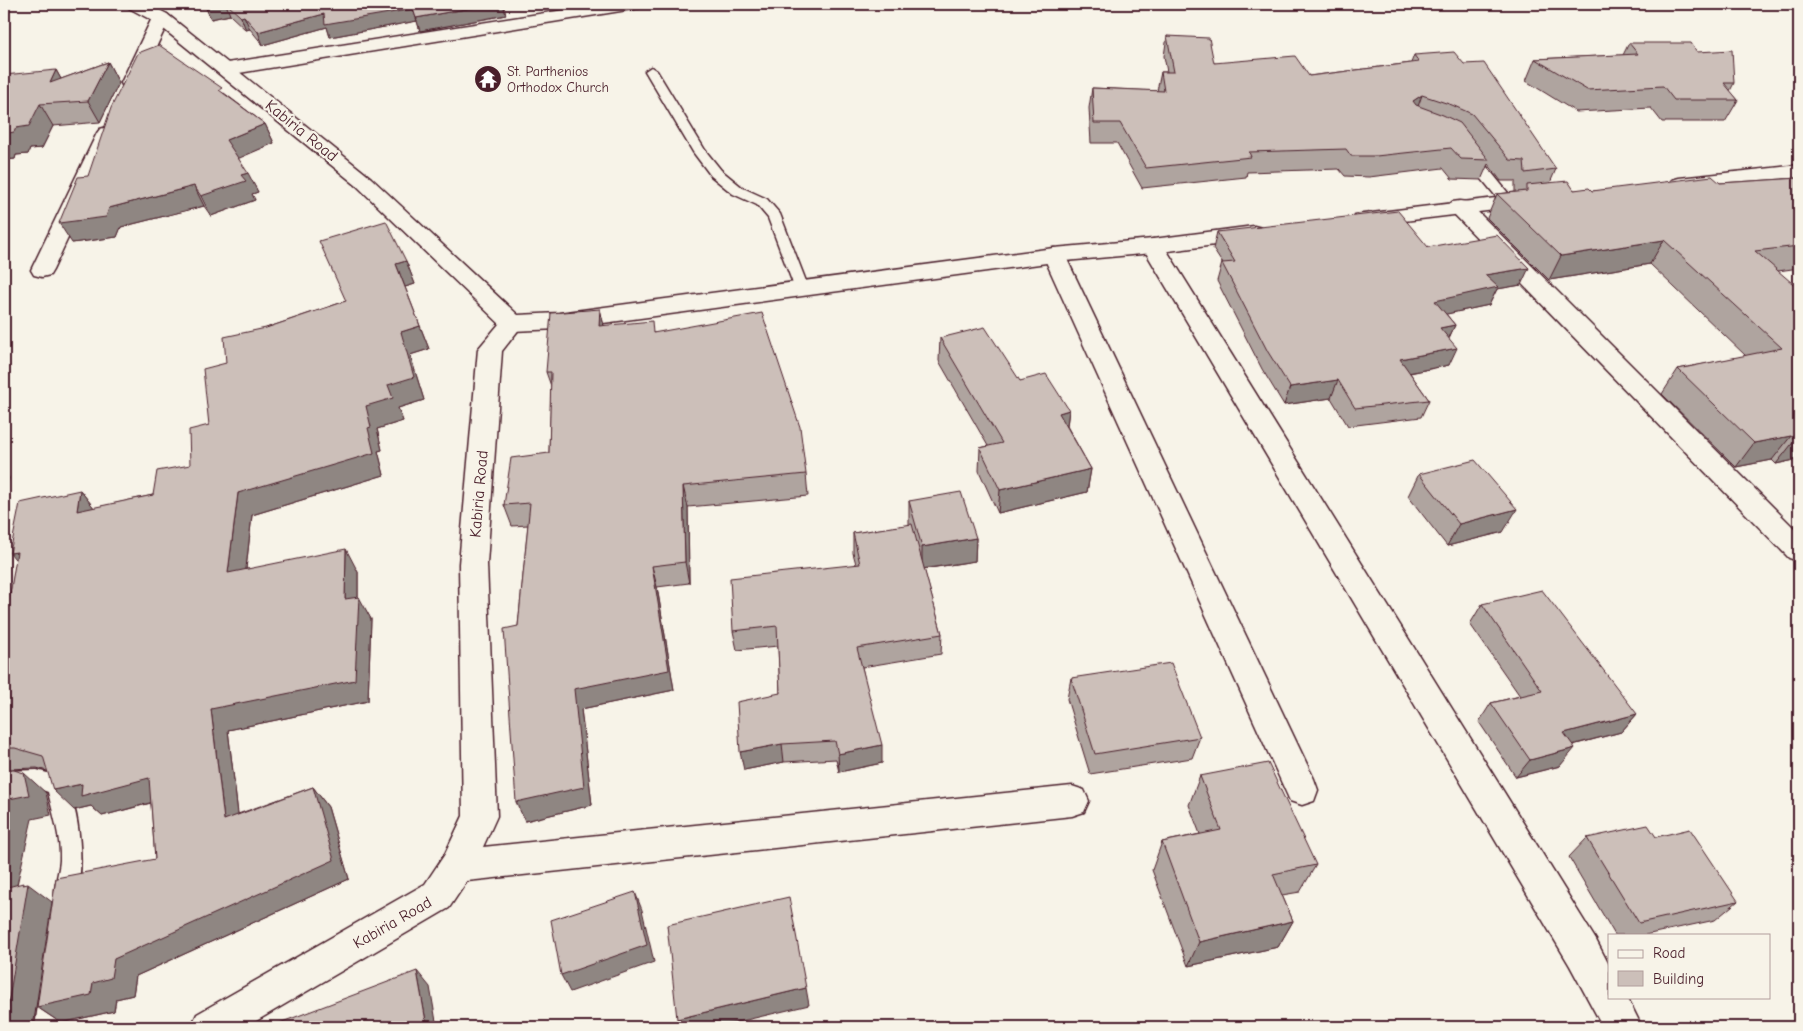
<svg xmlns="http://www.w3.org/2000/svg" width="1803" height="1031" font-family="'Comic Neue',sans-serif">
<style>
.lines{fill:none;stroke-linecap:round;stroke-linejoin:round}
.service-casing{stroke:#4a1f2b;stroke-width:3}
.minor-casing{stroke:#4a1f2b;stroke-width:3}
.secondary-casing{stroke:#4a1f2b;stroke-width:3}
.service{fill:#f7f3e8;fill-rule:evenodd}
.minor{fill:#f7f3e8;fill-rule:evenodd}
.secondary{fill:#f7f3e8;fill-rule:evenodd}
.wall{fill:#afa49f;stroke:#4a1f2b}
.shaded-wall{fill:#8f8682;stroke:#4a1f2b}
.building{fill:#ccbfb9;stroke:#4a1f2b}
.labels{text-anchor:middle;stroke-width:4.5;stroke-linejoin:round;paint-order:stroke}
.far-poi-label{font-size:14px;fill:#4a1f2b;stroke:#f7f3e8;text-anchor:start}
.street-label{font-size:16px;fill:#4a1f2b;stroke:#f7f3e8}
</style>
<rect width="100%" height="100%" fill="#f7f3e8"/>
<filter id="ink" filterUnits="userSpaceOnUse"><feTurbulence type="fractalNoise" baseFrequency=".02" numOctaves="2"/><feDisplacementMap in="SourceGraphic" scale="10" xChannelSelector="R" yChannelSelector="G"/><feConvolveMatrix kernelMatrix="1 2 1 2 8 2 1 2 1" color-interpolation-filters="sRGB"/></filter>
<g filter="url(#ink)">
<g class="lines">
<g class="service-casing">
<g id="service">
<path d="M651,67L657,71L705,150L721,170L743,188L767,199L780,214L809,289L807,292H797L795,289L768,218L757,205L733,194L711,176L693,152L645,71Z"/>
<path d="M1469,150L1474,151L1513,199L1515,202L1513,205H1503L1464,157L1463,154L1464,151Z"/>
<path d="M37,770L64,778C80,811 87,872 73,906L65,909L57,906C51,891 59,876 60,860C61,838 53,814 48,792L37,788L4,789V771Z"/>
<path d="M52,979L60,983L64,991L59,1027H35L40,991L44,983Z"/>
</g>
</g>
<g class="minor-casing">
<g id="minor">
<path d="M602,4H642L639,8L633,9L227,75L220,73L218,69L220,65L227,63Z"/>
<path d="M161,13L167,14L170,18L139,83L137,87L130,89L123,87L121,83L152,18L155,14Z"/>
<path d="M107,127L114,129L117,133L53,270L50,275L42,277L34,275L31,270L97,133L100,129Z"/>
<path d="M1460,201L1468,202L1799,533V561L1789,558L1452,212L1449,207L1452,202Z"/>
<path d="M1153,239L1161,241L1164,246L1596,940L1609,965V997H1627L1642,1027H1603L1570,966L1142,246L1145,241Z"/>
<path d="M1054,248L1062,250L1065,255L1314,779L1318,790L1314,801L1302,805L1290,801L1043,255L1046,250Z"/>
<path d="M512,315L520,318L524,323L502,351L487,564L497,816L483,847L1072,786L1084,790L1089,801L1084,812L1072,816L467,881L449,908L246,1027H191L197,1014L425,884L445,854L463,816L459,564L478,349L504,318Z"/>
</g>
</g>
<g class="secondary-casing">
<g id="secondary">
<path d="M126,4H148L167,14L371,178L518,315L559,313L1054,248L1153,239L1254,226L1262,228L1265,233L1262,238L1254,240L1153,253L1054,262L559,329L512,331L504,328L357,186L155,22L129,8Z"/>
<path d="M1799,165V177L1679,190L1672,188L1669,184L1672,180L1679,178Z"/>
<path d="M1529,194L1537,195L1540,200L1537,205L1363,226L1355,225L1352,220L1355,215L1363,214Z"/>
</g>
</g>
<use href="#service" class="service"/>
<use href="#minor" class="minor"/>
<use href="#secondary" class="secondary"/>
</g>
<g class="wall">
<path d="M205,4H503L506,15L420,31L417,21L330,37L327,27L263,45L250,29L246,30L230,15L211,19L205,6Z"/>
<path d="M1167,36L1214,63L1309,76L1411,63L1414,55L1464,64L1556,169L1550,183L1574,190L1592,191L1799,178V268L1778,271L1799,459L1776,464L1772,460L1736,467L1662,394L1678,369L1746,356L1650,264L1549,280L1487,218L1497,194L1515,192V181H1501L1488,164L1481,180L1452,179L1443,168L1369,177L1345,176L1339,169L1247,172L1246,177L1142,188L1117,143H1091L1089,108L1092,88L1157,91L1161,72H1167L1164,56Z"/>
<path d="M1629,43L1697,52L1734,83L1730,91L1738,100L1725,122H1662L1651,108L1576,112L1526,81L1535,59L1623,55Z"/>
<path d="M108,62L119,83L100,122L53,126L42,148L30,149L28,154L16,155L15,159L4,160L56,70L61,79Z"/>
<path d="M224,93L265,124L274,143L238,158L258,192L252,194L255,200L211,216L204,206L121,227L117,237L72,243L88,176Z"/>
<path d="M1217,232L1428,247L1521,285L1497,289L1489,305L1446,314L1455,325L1449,338V365L1410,373L1429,400L1421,417L1348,426L1331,398L1284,405L1262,369L1217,281L1222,263L1213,249Z"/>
<path d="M406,261L415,284L405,287L429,349L410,355L424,400L398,408L403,421L377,429L382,450L378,451L384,475L252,515L246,569L358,572V597L371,619L368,701L228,730L238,814L313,787L328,807L349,879L136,976L133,995L116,999L114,1011L61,1023L37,1007L155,859L151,803L102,816L91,806L74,810L47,771L37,768L4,769V631L16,561L80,490L94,508L153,495L190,465L209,425L226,363L266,328L346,301Z"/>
<path d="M600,309L604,326L655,333L806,474L808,496L688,507L689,583L657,587L674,690L581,709L592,805L525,821L518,626L528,525L512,526L504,505L549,453L551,386L546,372Z"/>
<path d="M940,338L1020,381L1069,410L1067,426L1091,469L1087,492L998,513L979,471L980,448L988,446L939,361Z"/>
<path d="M1419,474L1503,532L1447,546L1408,496Z"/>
<path d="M909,501L976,538L975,561L924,569L942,634L941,654L862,667L882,763L839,772L836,759L784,762L744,770L780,693L778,646L737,650L733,631L856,564L853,553V533L909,525Z"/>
<path d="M1482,604L1637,714L1621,732L1573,745L1560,766L1516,777L1479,722L1491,703L1520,696L1470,624Z"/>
<path d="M1071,678L1200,737L1192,758L1090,774L1067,699Z"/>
<path d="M1200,776L1316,865L1300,892L1282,895L1293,921L1278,947L1188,966L1152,870L1162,842L1200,834L1189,805Z"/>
<path d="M1656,837L1738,901L1715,920L1645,935H1615L1569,857L1587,838Z"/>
</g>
<g class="shaded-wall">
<path d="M218,4H226L230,15L211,19L205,6Z"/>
<path d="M493,4H503L506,15L420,31L416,18Z"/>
<path d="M413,9L417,21L330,37L327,27L263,45L258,32L324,14Z"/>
<path d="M244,16L250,29L246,30L241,17Z"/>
<path d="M108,62L119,83L100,122L88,101Z"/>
<path d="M56,70L68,92L50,83Z"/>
<path d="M1422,95L1415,115L1413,101Z"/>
<path d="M40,104L53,126L42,148L30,149L28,154L16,155L15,159L4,160V134L16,128Z"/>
<path d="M265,124L274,143L235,160L226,140Z"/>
<path d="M248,173L258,192L252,194L255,200L211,216L201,196L241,175Z"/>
<path d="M194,186L204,206L121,227L117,237L72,243L59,223L109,208Z"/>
<path d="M1664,240L1650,264L1549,280L1561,256Z"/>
<path d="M406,261L415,284L405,287L396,264Z"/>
<path d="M1529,268L1521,285L1497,289L1489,305L1428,318L1435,301L1485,275Z"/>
<path d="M600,309L605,331L599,326Z"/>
<path d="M1455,325L1447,342L1440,328Z"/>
<path d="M420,326L429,349L410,355L424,400L398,408L403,421L377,429L382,450L378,451L384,475L252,515L243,595L228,573L238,493L368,428L366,406L388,385L401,332Z"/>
<path d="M1457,348L1449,365L1393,376L1400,359Z"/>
<path d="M1338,380L1331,398L1284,405L1290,387Z"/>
<path d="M1069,410L1066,433L1059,413Z"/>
<path d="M1791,436L1772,460L1736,467L1754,443Z"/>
<path d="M1799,439V459L1776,464L1795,440Z"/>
<path d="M1091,469L1087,492L998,513L1000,490Z"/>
<path d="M4,471L9,478L4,496Z"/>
<path d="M683,486L688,507L689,583L685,562Z"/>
<path d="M80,490L98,513L77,511Z"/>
<path d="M1517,509L1503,532L1447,546L1459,524Z"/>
<path d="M976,538L975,561L922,569V547Z"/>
<path d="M346,549L358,572V610L359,597L371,619L368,701L228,730L241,839L224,820L211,709L345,599Z"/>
<path d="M17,552L29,576L10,553Z"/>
<path d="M652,566L657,587L674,690L581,709L592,805L525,821L516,802L574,689Z"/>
<path d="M1637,714L1621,732L1549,751L1564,733Z"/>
<path d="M782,744L784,762L744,770L740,752Z"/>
<path d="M882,745V763L839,772L838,754Z"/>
<path d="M1575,748L1560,766L1516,777L1530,760Z"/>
<path d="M24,773L46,793L51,815L32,819L11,911L4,905V822L9,799Z"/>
<path d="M149,778L168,798L102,816L91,806L74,810L53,790L82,784Z"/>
<path d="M313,787L328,807L349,879L136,976L133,995L116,999L114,1011L61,1023L37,1007L93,983L114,959Z"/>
<path d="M23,883L28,887V884L52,902L33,1027H34H4V1014L7,1011Z"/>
<path d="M635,892L642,910L654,962L570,992L561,975Z"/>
<path d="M1293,921L1278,947L1188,966L1199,942Z"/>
<path d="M417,971L430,987L437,1027H427Z"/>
<path d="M806,988L809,1005L717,1027H680L677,1019Z"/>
</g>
<g class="building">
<path d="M205,4H218L205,6Z"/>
<path d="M227,4H493L416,18L413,9L325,24L324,14L258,32L244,16L241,17Z"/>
<path d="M1167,36L1209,38L1214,63L1295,56L1309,76L1419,62L1414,55L1454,52L1464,64L1484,63L1556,169L1525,173L1524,161L1510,160L1472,114L1452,105L1422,95L1413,101L1416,105L1443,115L1460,123L1489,160L1461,159L1451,148L1376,156H1351L1346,149L1249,152L1251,157L1146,168L1120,123H1094L1092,88L1164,91L1161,72H1174Z"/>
<path d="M1629,43H1691L1697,52L1732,50L1734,83H1724L1738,100H1674L1663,86L1587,90L1535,59L1638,54Z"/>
<path d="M159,45L222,88L219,90L265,124L226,140L248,173L241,175L246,181L201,196L194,186L109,208L106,217L59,223L78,177L88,176L111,108L138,53Z"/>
<path d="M108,62L88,101L40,104L29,126L16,128L14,132L4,134V75L56,70L50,83Z"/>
<path d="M1712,176L1720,183L1799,178V246L1755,251L1799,289V439L1795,440L1791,436L1754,443L1678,369L1782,348L1664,240L1561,256L1497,194L1527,191V185L1568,181L1574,190L1589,188L1592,191Z"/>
<path d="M1398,211L1428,247L1497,235L1529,268L1485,275L1498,287L1435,301L1455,325L1440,328L1457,348L1400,359L1429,400L1355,408L1338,380L1290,387L1268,352L1222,263L1235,262L1217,232Z"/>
<path d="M386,221L406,261L396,264L420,326L401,332L414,377L388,385L393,398L366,406L371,427L368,428L374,453L238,493L228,573L346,549L345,599L359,597L355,680L211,709L224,820L313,787L334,860L114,959L111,978L93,983L91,995L37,1007L56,878L155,859L149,778L81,796L82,784L53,790L43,756L15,748H4V631L17,552L10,553L20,503L80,490L77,511L153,495L157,471L190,465L189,430L209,425L203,369L226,363L224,337L266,328L346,301L319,241Z"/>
<path d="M600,309L599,326L652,321L653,333L762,313L800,427L806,474L683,486L685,562L652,566L669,670L574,689L584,787L516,802L504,629L518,626L530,503L504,505L511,458L549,453L551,372H546L551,313Z"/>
<path d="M985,327L1020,381L1046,374L1069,410L1059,413L1091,469L1000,490L980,448L1002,443L940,338Z"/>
<path d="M1475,460L1517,509L1459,524L1419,474Z"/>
<path d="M961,492L976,538L922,547L909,501Z"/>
<path d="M912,524L942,634L857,648L882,745L838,754L835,741L782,744L740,752L737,702L780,693L777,626L733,631L730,578L860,564L853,533Z"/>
<path d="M1542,590L1637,714L1564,733L1575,748L1530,760L1491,703L1542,691L1482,604Z"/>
<path d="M1171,663L1200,737L1095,754L1071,678Z"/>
<path d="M1268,763L1316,865L1273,874L1293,921L1199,942L1162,842L1221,830L1200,776Z"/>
<path d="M4,770H14L24,773L29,795L9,799L4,822Z"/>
<path d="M1648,825L1656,837L1690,829L1738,901L1639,923L1587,838Z"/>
<path d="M23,883V885L28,884L7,1011L10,1013L4,1014V888Z"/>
<path d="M635,892L647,945L561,975L551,920Z"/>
<path d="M789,897L806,988L677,1019L667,925Z"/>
<path d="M417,971L427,1027H269Z"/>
</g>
</g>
<defs>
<g id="temple-disc" transform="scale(1.4375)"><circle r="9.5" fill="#4a1f2b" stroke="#f7f3e8"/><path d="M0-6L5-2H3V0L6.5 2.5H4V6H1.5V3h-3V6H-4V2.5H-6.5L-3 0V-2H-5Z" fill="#fff"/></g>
</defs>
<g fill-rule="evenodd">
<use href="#temple-disc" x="488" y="79"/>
</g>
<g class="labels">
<g class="far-poi-label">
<text x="507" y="76">St. Parthenios<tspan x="507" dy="16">Orthodox Church</tspan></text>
</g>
<g class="street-label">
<text transform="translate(302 130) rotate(39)" y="6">Kabiria Road</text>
<text transform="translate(478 494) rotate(-85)" y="6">Kabiria Road</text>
<text transform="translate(392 922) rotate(-30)" y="6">Kabiria Road</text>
</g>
</g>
<rect width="1803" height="1031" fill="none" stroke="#f7f3e8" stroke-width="20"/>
<rect x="10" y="10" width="1783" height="1011" fill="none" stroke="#4a1f2b" stroke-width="2" filter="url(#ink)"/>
<rect x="1608" y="934" width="162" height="65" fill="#f7f3e8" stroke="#b29e9c"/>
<rect x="1618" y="950" width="25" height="8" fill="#f7f3e8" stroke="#b29e9c"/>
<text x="1653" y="958" font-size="15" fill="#4a1f2b">Road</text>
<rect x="1618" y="971" width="25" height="15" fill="#ccbfb9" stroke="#b29e9c"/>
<text x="1653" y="984" font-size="15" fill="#4a1f2b">Building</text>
</svg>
